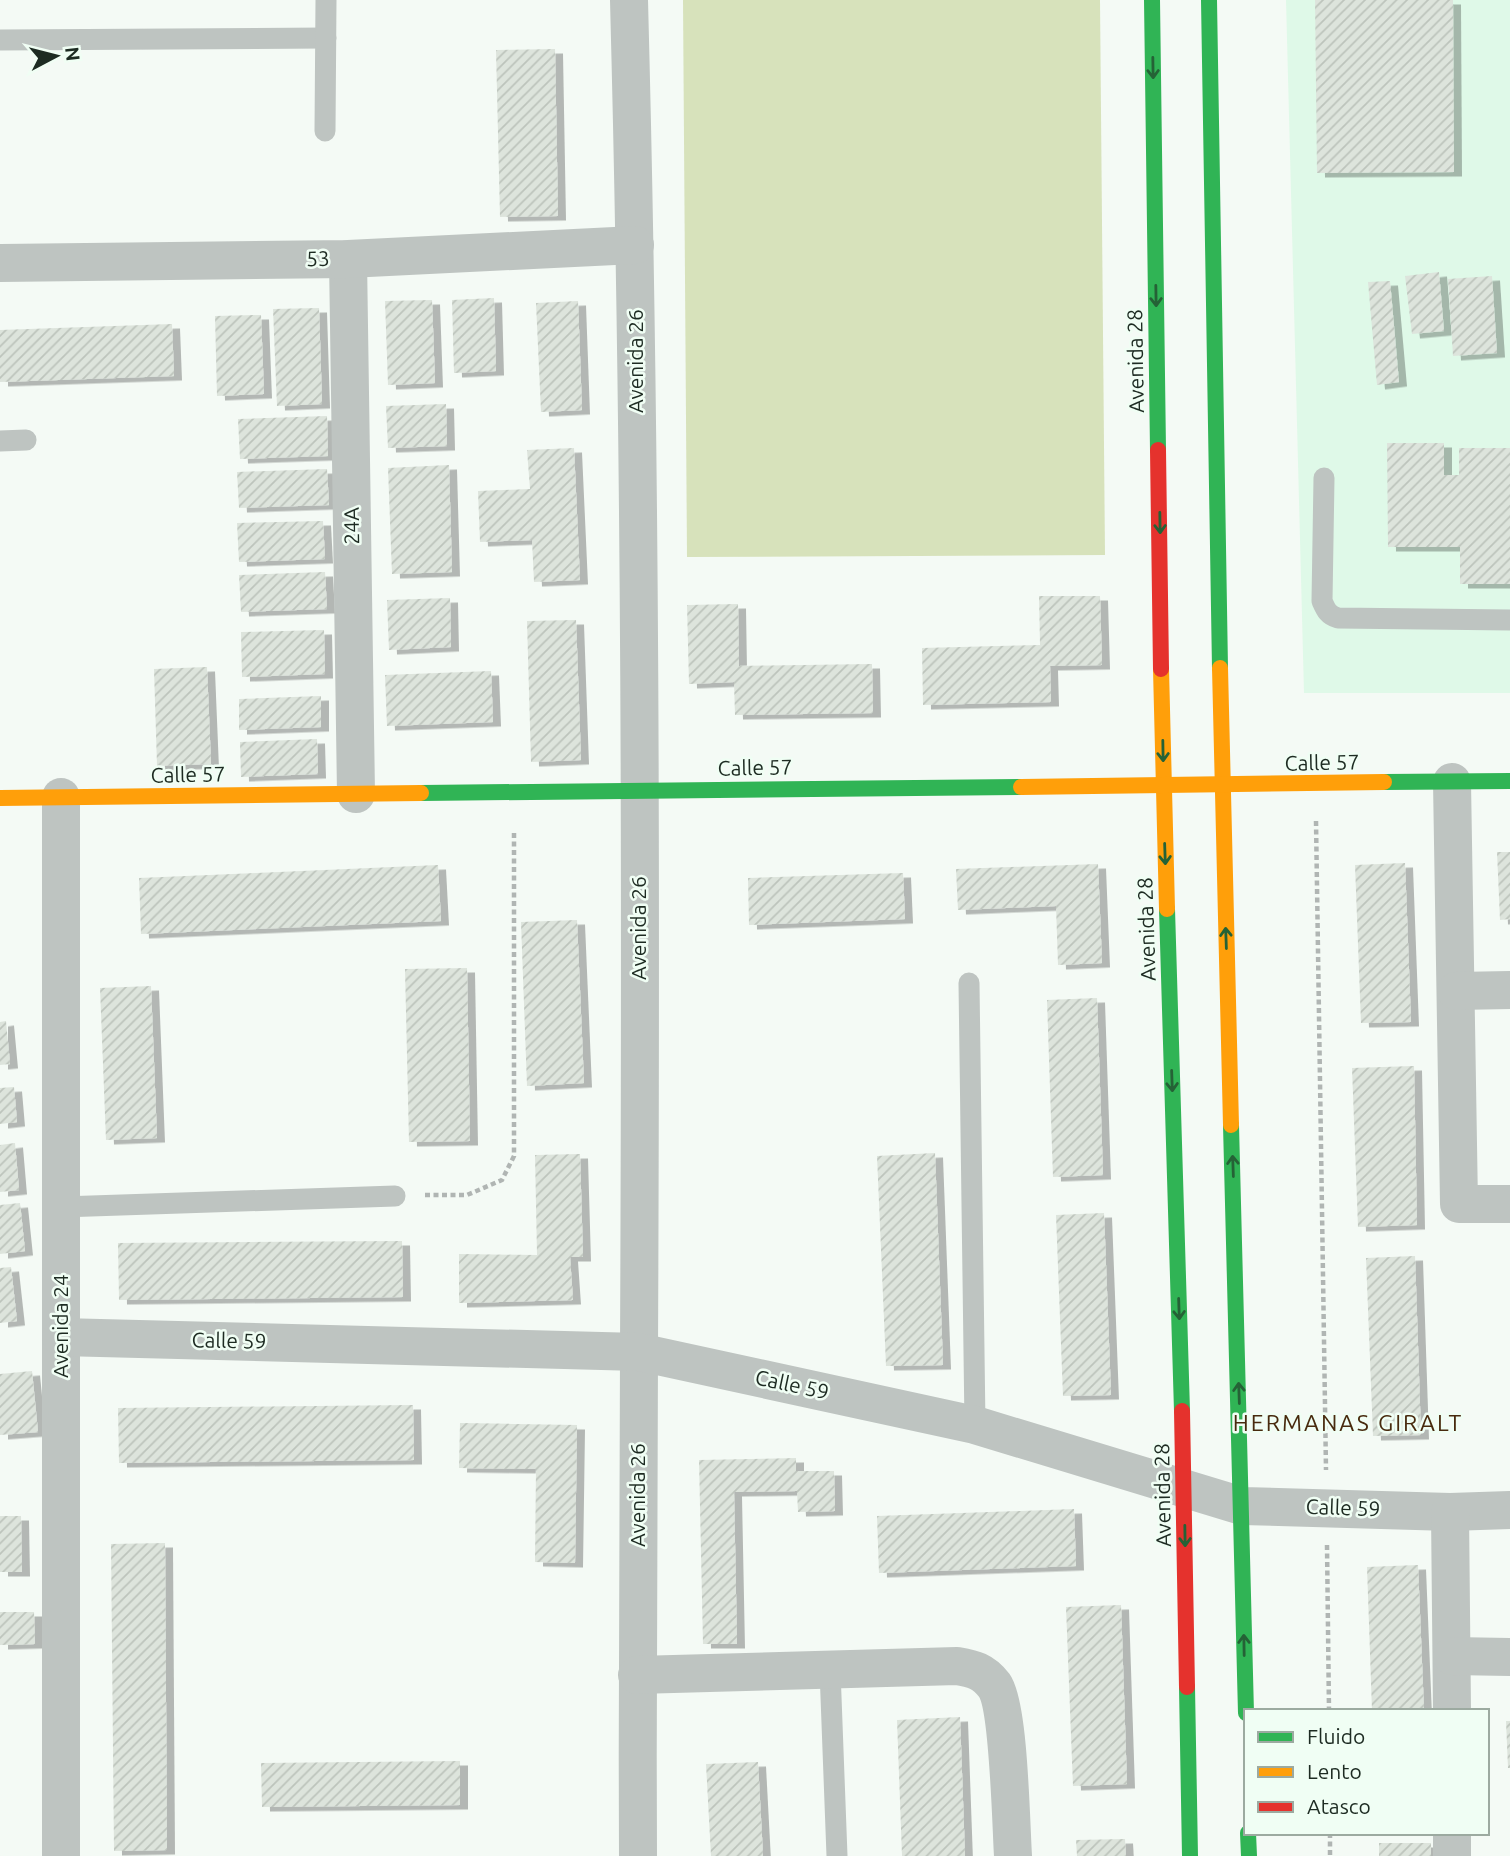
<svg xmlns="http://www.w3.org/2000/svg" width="1510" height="1856" font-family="Ubuntu,sans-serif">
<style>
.built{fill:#dff9e8}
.pitch{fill:#d7e2bb}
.building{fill:url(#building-hatch);filter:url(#shadow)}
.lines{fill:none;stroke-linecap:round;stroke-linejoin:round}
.path{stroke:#b0b5b3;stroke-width:4.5;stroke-dasharray:5 3.5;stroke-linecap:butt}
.lane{stroke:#bec4c1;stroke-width:21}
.street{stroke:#bec4c1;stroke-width:38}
.fast{stroke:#30b455;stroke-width:16}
.slow{stroke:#ff9f0a;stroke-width:16}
.jam{stroke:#e5322d;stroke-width:16}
.oneway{stroke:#256236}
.labels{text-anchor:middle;stroke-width:5;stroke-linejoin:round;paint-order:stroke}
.street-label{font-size:21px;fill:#1d2b22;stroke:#f0fef4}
.neighbourhood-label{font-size:23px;letter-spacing:2px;fill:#482a0e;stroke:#f0fef4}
</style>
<defs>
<pattern id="building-hatch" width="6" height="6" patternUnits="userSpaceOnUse" patternTransform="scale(1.75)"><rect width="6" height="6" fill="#dde4dc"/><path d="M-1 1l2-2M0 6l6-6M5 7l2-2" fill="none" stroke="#bdc4bc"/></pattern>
<filter id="shadow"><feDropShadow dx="8" dy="4.5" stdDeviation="0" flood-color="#0004"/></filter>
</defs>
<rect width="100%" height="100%" fill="#f4faf5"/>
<path class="built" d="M1286,0H1510V693H1304Z"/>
<path class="pitch" d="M683,0H1100L1105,555L687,557Z"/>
<g class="building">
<path d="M1315,0H1453L1454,172L1317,173Z"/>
<path d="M555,49L558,216L500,217L496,50Z"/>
<path d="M1439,272L1444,331L1412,334L1405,276Z"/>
<path d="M1492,276L1497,353L1453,356L1448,279Z"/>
<path d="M1390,281L1399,382L1377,385L1368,282Z"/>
<path d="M494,298L496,371L454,373L452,300Z"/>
<path d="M432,300L435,383L388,385L385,301Z"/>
<path d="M578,301L582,410L541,412L536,303Z"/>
<path d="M319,308L322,404L277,406L273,309Z"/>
<path d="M261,315L264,394L217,396L215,316Z"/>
<path d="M172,324L174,376L0,382V330Z"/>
<path d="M446,404L447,446L388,448L386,406Z"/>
<path d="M327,416L328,456L240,459L238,419Z"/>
<path d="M1387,443H1444V475H1459V448H1510V584H1460V547H1388Z"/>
<path d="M574,448L580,580L534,582L532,540L480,542L478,491L530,489L527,450Z"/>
<path d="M449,465L452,572L392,574L388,468Z"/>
<path d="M327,469L329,505L239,508L237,472Z"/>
<path d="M323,521L325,559L239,562L237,523Z"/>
<path d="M325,572L327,609L241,612L239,575Z"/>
<path d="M1039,596H1100L1102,665L1050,666L1051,702L923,705L922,648L1040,645Z"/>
<path d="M450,598L451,647L389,650L387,600Z"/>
<path d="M738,604L739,666L872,664L873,713L735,715L734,682L689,684L687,605Z"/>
<path d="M576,620L581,760L531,762L527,621Z"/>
<path d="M324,630L325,674L242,677L241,632Z"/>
<path d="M207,667L211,764L157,766L154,669Z"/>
<path d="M491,671L493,722L387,726L385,675Z"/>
<path d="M321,696V727L239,730V699Z"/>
<path d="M317,739L318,774L241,777L240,742Z"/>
<path d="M1497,852H1510V919L1500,920Z"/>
<path d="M1405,863L1411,1022L1361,1023L1355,865Z"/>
<path d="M1098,864L1102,963L1058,965L1056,906L958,910L956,869Z"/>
<path d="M438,865L441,921L141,934L139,878Z"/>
<path d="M903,873L905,919L749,925L748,878Z"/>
<path d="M577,920L584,1083L527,1086L521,922Z"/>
<path d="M467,968L470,1141L409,1142L405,969Z"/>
<path d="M151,986L157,1138L106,1140L100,988Z"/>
<path d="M1097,998L1103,1175L1053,1177L1047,1000Z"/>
<path d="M6,1021L10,1064L0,1065V1022Z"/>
<path d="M1414,1066L1417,1225L1358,1227L1352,1068Z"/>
<path d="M14,1087L17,1122L0,1124V1088Z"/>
<path d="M15,1143L19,1190L0,1192V1145Z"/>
<path d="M935,1153L943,1365L886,1366L877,1156Z"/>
<path d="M580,1154L583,1257H570L573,1300L459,1303V1254L537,1255L535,1155Z"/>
<path d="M20,1203L25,1251L0,1254V1205Z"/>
<path d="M1104,1213L1111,1395L1063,1396L1056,1215Z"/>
<path d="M402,1241L403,1297L119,1300L118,1243Z"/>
<path d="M1415,1256L1421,1435L1373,1436L1366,1258Z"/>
<path d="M11,1267L17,1321L0,1323V1268Z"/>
<path d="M32,1371L38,1432L0,1435V1374Z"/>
<path d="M413,1405L414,1460L119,1463L118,1408Z"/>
<path d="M460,1423L577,1425L575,1563L535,1562L536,1469L459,1468Z"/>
<path d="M796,1458V1471H834L835,1511L798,1512L797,1491L734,1492L737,1644H703L699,1460Z"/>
<path d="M1074,1509L1076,1566L879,1573L877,1516Z"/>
<path d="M0,1516H21L22,1572H0Z"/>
<path d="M165,1543L167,1850L114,1851L111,1544Z"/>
<path d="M1418,1565L1424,1711H1372L1367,1567Z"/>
<path d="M1121,1605L1127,1784L1073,1786L1066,1607Z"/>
<path d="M0,1612H34L35,1644L0,1645Z"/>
<path d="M960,1717L965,1856H902L897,1720Z"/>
<path d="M1506,1721H1510V1768H1508Z"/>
<path d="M460,1761V1805L262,1807L261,1763Z"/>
<path d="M758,1762L763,1856H711L706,1764Z"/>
<path d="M1125,1839L1126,1856H1077L1076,1840Z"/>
<rect x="1379" y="1843" width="52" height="13"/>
</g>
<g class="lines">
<g class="path">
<path d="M1316,821L1326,1470"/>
<path d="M425,1195H467L502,1180L514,1156V831"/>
<path d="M1327,1545L1329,1711"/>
<path d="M1330,1833V1856"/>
</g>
<g class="lane">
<path d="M0,40L326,38"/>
<path d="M325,131L326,0"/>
<path d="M0,441L26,440"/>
<path d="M1324,478L1322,601C1326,610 1328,615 1338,618L1510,620"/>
<path d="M969,983L975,1425"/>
<path d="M61,1207L395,1196"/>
<path d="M830,1670L837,1856"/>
</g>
<g class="street">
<path d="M629,0C641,451 641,902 639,1352C639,1520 637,1688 638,1856"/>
<path d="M348,259L356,794"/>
<path d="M0,263L348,259L635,245"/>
<path d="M1452,782L1459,1204H1510"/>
<path d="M61,797V1856"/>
<path d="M1456,991L1510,990"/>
<path d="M61,1337L639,1352L975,1425L1242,1506L1450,1512L1510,1510"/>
<path d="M1450,1512L1452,1711"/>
<path d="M1452,1656L1510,1657"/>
<path d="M637,1675L957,1666C974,1669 983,1671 994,1685C1009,1705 1011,1825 1013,1856"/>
<path d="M1452,1833V1856"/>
</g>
<g class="fast">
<path d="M1152,0L1158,450"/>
<path d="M1209,0L1220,668"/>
<path d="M1384,782L1510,781"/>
<path d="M421,793L1021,787"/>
<path d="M1167,909L1182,1411"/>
<path d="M1231,1125L1246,1713"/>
<path d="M1187,1687L1190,1856"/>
<path d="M1248,1833L1249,1856"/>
</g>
<g class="slow">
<path d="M1220,668L1231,1125"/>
<path d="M1161,669L1167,909"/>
<path d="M1021,787L1384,782"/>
<path d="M0,798L421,793"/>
</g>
<g class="jam">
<path d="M1158,450L1161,669"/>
<path d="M1182,1411L1187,1687"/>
</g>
</g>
<defs><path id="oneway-shaft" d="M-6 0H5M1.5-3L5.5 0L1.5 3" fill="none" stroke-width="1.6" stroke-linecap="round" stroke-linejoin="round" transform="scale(1.75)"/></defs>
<g class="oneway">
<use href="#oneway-shaft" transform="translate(1153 68) rotate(89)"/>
<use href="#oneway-shaft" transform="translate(1156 296) rotate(89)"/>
<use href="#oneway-shaft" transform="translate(1160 523) rotate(89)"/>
<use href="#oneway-shaft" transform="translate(1163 751) rotate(89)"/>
<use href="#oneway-shaft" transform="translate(1165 854) rotate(88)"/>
<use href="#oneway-shaft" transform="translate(1226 938) rotate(-92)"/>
<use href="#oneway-shaft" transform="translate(1172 1081) rotate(88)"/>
<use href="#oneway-shaft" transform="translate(1233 1166) rotate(-92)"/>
<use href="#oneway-shaft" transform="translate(1179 1309) rotate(88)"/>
<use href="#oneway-shaft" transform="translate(1239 1393) rotate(-92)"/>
<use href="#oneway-shaft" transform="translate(1185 1536) rotate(89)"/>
<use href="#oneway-shaft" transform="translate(1244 1645) rotate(-91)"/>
</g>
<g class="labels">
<g class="street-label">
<text transform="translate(318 259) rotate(-1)" y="7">53</text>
<text transform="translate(636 361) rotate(-90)" y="7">Avenida 26</text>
<text transform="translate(1136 361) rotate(-91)" y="7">Avenida 28</text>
<text transform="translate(352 526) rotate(-91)" y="7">24A</text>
<text transform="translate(1322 763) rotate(-1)" y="7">Calle 57</text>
<text transform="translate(755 768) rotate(-1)" y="7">Calle 57</text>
<text transform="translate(188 775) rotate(-1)" y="7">Calle 57</text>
<text transform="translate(639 928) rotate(-90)" y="7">Avenida 26</text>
<text transform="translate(1147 929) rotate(-92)" y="7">Avenida 28</text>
<text transform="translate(61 1326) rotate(-90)" y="7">Avenida 24</text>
<text transform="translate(229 1341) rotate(1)" y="7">Calle 59</text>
<text transform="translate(792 1385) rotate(12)" y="7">Calle 59</text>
<text transform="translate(638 1495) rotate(-90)" y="7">Avenida 26</text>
<text transform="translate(1163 1495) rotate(-91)" y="7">Avenida 28</text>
<text transform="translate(1343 1508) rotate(2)" y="7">Calle 59</text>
</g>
<g class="neighbourhood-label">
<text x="1348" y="1431">HERMANAS GIRALT</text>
</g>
</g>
<rect x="1244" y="1709" width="245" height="126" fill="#f0fef4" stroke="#9caaa0" stroke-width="2"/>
<rect x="1258" y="1732" width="35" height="10" fill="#30b455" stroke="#9caaa0" stroke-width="2"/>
<text x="1307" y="1744" font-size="21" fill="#1d2b22">Fluido</text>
<rect x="1258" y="1767" width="35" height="10" fill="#ff9f0a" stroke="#9caaa0" stroke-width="2"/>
<text x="1307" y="1779" font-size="21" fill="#1d2b22">Lento</text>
<rect x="1258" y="1802" width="35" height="10" fill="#e5322d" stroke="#9caaa0" stroke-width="2"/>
<text x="1307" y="1814" font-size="21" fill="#1d2b22">Atasco</text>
<g transform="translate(56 56) rotate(83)" stroke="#f0fef4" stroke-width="5" paint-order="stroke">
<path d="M0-5L12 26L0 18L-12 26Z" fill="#1d2b22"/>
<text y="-10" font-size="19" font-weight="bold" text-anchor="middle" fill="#1d2b22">N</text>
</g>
</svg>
